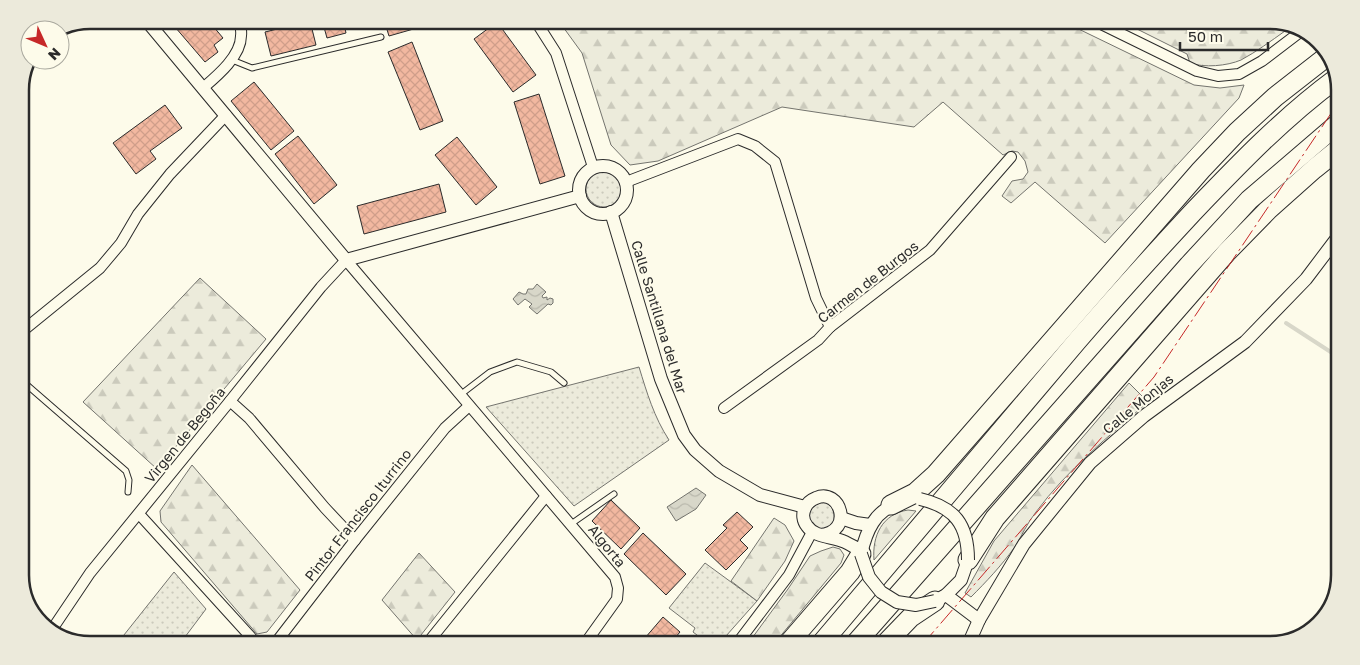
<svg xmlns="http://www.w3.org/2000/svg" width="1360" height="665" font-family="'Golos Text',sans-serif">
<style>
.grass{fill:url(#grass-dots);stroke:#74746e}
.forest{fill:url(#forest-firs);stroke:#74746e}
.water{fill:url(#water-waves);stroke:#74746e}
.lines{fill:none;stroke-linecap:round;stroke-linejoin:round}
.stream{stroke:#d8d7c9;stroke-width:4}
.building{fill:url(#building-cross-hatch);stroke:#2b2b2b}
.service-casing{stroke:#2b2b2b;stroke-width:7}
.minor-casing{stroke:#2b2b2b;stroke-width:12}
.tertiary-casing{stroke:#2b2b2b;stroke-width:14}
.motorway-casing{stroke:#2b2b2b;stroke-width:21}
.service{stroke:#fdfbea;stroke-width:5}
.minor{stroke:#fdfbea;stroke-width:10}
.tertiary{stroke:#fdfbea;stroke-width:12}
.motorway{stroke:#fdfbea;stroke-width:19}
.tertiary-bridge-casing{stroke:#2b2b2b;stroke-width:14;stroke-linecap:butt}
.tertiary-bridge{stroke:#fdfbea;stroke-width:12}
.power{stroke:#c62828;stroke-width:1;stroke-dasharray:18 4 2.5 4;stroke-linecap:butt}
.labels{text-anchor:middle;stroke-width:4;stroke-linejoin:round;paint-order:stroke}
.street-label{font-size:14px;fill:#2b2b2b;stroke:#fdfbea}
.rim{fill:none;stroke:#2b2b2b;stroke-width:2.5}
</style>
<defs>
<pattern id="grass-dots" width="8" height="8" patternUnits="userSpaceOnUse" patternTransform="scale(1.25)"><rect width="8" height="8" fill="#ecebdb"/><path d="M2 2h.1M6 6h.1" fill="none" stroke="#cbcabc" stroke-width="1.8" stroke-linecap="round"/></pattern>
<pattern id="forest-firs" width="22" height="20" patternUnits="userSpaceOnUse" patternTransform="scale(1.25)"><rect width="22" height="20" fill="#ecebdb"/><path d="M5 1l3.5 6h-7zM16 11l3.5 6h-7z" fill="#cbcabc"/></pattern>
<pattern id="water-waves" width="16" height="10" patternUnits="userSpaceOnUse" patternTransform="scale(1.25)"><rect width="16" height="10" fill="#d8d7c9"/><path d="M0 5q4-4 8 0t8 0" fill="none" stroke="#bab9ad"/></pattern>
<pattern id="building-cross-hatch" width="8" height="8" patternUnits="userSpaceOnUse" patternTransform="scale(1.25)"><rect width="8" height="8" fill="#f2b8a0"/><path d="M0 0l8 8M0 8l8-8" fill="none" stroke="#d09e8a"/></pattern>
</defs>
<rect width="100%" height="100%" fill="#fdfbea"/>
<g class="grass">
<circle cx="604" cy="189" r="18"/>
<path d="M639,367C647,393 654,417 669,440L574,506L486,407Z"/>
<path d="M821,502C833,504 835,511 834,522L825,530L812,526L808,513L812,506Z"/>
<path d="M705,563L757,601L718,645H710L693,632L695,628L669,608Z"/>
<path d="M174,572L206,609L179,645H116Z"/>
</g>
<g class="forest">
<path d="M558,20H1060L1194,85L1220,88L1244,85L1239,98L1105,243L1035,182L1011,203L1002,196L1012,181L1023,179L1028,172L1025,161L1018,152L1012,151L1003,155L943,102L914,127L782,107L658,161L630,165L611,145L582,53Z"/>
<path d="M1119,20H1260L1285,31C1271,41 1256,52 1241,60C1227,66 1204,68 1190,63L1187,54Z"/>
<path d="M200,278L266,339L157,469L83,402Z"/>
<path d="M1129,383L1148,402C1109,436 1067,470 1036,512C1027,523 1022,536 1014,548C1002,565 986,582 971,597L965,593L994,541Z"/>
<path d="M192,465L300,590L267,632L257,634L161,522L160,511Z"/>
<path d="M908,510L916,511L874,560C872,536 882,514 908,510Z"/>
<path d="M774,518L785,525L794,541L785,561L757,601L731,581Z"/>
<path d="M833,547L840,549L844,555L841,563L773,645H747L788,589L810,556L821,551Z"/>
<path d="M419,553L455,592L417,640L382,600Z"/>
</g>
<g class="water">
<path d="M537,284L546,292L542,296L543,298L547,297V300L550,298L553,299V303L551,305L548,304L537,314L529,307L532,304L525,299L518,305L513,299L519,292L523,294H526L528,289H533Z"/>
<path d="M696,488L706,495L696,509L676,521L667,507Z"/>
</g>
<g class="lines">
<path class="stream" d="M1286,323L1340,358"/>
</g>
<g class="building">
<path d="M169,20H208L223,38L214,45L218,52L205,62Z"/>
<path d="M322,20H343L346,33L327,38Z"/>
<path d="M384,20H422L424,26L389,36Z"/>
<path d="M310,21L316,45L271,56L265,32Z"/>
<path d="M497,22L536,75L513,92L474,39Z"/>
<path d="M412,42L443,121L420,130L388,52Z"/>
<path d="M254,82L294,131L271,150L231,101Z"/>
<path d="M539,94L565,176L540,184L514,102Z"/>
<path d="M165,105L182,128L150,151L156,159L136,174L113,143Z"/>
<path d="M298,136L337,185L314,204L275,154Z"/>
<path d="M457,137L497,187L476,205L435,155Z"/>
<path d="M439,184L446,212L364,234L357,206Z"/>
<path d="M611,500L640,528L621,549L592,521Z"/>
<path d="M737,512L753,527L740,540L748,548L726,570L705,550L727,528L723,525Z"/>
<path d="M643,533L686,574L666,595L624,554Z"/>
<path d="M663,617L680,632L669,645H639Z"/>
</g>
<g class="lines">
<g class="service-casing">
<g id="service">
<path d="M232,60L252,68L381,37"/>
<path d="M20,379L126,471L129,480L128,492"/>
<path d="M460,395L490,372L517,362L551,372L564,383"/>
<path d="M571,524L614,494"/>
</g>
</g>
<g class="minor-casing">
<g id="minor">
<path d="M535,20L556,53L593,167"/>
<path d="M1093,20L1197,71L1218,76L1239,74L1262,61L1304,29"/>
<path d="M203,88C217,76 241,56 241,36C242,31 240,25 239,20"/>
<path d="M626,182L738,139L755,146L775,162L816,298L830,327"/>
<path d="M20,333L100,268L121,243L138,214L170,174L226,115"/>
<path d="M230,401L249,418L325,508L355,540"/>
<path d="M724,408L818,340L830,327L930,250L1011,157"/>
<path d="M139,514L258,645"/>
<path d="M51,631L90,573L230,401L321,287L346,260L615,577L618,588L617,599L584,645"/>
<path d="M274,645L355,540L445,428L469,406"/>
<path d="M426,645L546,496"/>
<path d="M736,645L789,575L812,532"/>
</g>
</g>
<g class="tertiary-casing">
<g id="tertiary">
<path d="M146,20L346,260L580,196"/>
<circle cx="603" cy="190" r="24"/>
<path d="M611,212L661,379L684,435L695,450L719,471L760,495L805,507"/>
<path d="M841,518L856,523L870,525"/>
<path d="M820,535C855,532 840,487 816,498C811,500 807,503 805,508C802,514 803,521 807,526C815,538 833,536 845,542C851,545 856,548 862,551"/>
<path d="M861,554C866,532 875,509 899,504"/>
<path d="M946,595L979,620"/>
<path d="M935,601L946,595L961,580L968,560"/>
<path d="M968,645L979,620L1024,544L1090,463L1144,416L1245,342L1306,279L1340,234"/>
</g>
</g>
<g class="motorway-casing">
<g id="motorway">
<path d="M891,505L915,493L936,474L1201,170L1237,132L1275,97L1330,54"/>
<path d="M968,560L995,518L1226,253L1268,210L1314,169L1340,148"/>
<path d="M787,645L850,572L861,554"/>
<path d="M820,645C906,544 991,442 1077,341C1115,297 1154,254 1193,212C1239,164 1284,117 1337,78"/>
<path d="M854,645L1189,265L1249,200L1340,122"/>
<path d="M884,645L911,617L935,601"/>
</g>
</g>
<use href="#service" class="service"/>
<use href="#minor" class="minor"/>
<use href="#tertiary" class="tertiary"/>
<use href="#motorway" class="motorway"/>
<g class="tertiary-bridge-casing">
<g id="tertiary-bridge">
<path d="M920,499C955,507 968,525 968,560"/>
<path d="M861,554L869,577L881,592L897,602L916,605L935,601"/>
</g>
</g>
<use href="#tertiary-bridge" class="tertiary-bridge"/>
<path class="power" d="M922,645L1154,377L1340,100"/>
</g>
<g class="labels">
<g class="street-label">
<text transform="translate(868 282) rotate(-38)" y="5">Carmen de Burgos</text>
<text transform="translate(659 317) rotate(73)" y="5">Calle Santillana del Mar</text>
<text transform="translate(1138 404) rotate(-39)" y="5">Calle Monjas</text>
<text transform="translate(185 435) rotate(-51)" y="5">Virgen de Begoña</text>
<text transform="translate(358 515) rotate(-52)" y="5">Pintor Francisco Iturrino</text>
<text transform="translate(607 546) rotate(51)" y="5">Algorta</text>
</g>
</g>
<path d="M0 0H1360V665H0ZM90 29H1270A61 61 0 0 1 1331 90V575A61 61 0 0 1 1270 636H90A61 61 0 0 1 29 575V90A61 61 0 0 1 90 29Z" fill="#eceadb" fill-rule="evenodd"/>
<path class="rim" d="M90 29H1270A61 61 0 0 1 1331 90V575A61 61 0 0 1 1270 636H90A61 61 0 0 1 29 575V90A61 61 0 0 1 90 29Z"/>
<g transform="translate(45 45) rotate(134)"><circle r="24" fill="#fdfbea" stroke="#a9a89e"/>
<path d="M0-4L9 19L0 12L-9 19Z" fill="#c62828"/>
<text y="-8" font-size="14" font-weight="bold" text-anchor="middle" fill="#2b2b2b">N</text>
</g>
<path d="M1180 42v8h88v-8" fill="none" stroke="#2b2b2b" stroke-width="2.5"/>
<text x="1188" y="42" font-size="15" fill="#2b2b2b" stroke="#fdfbea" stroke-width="4" paint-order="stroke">50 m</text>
</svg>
